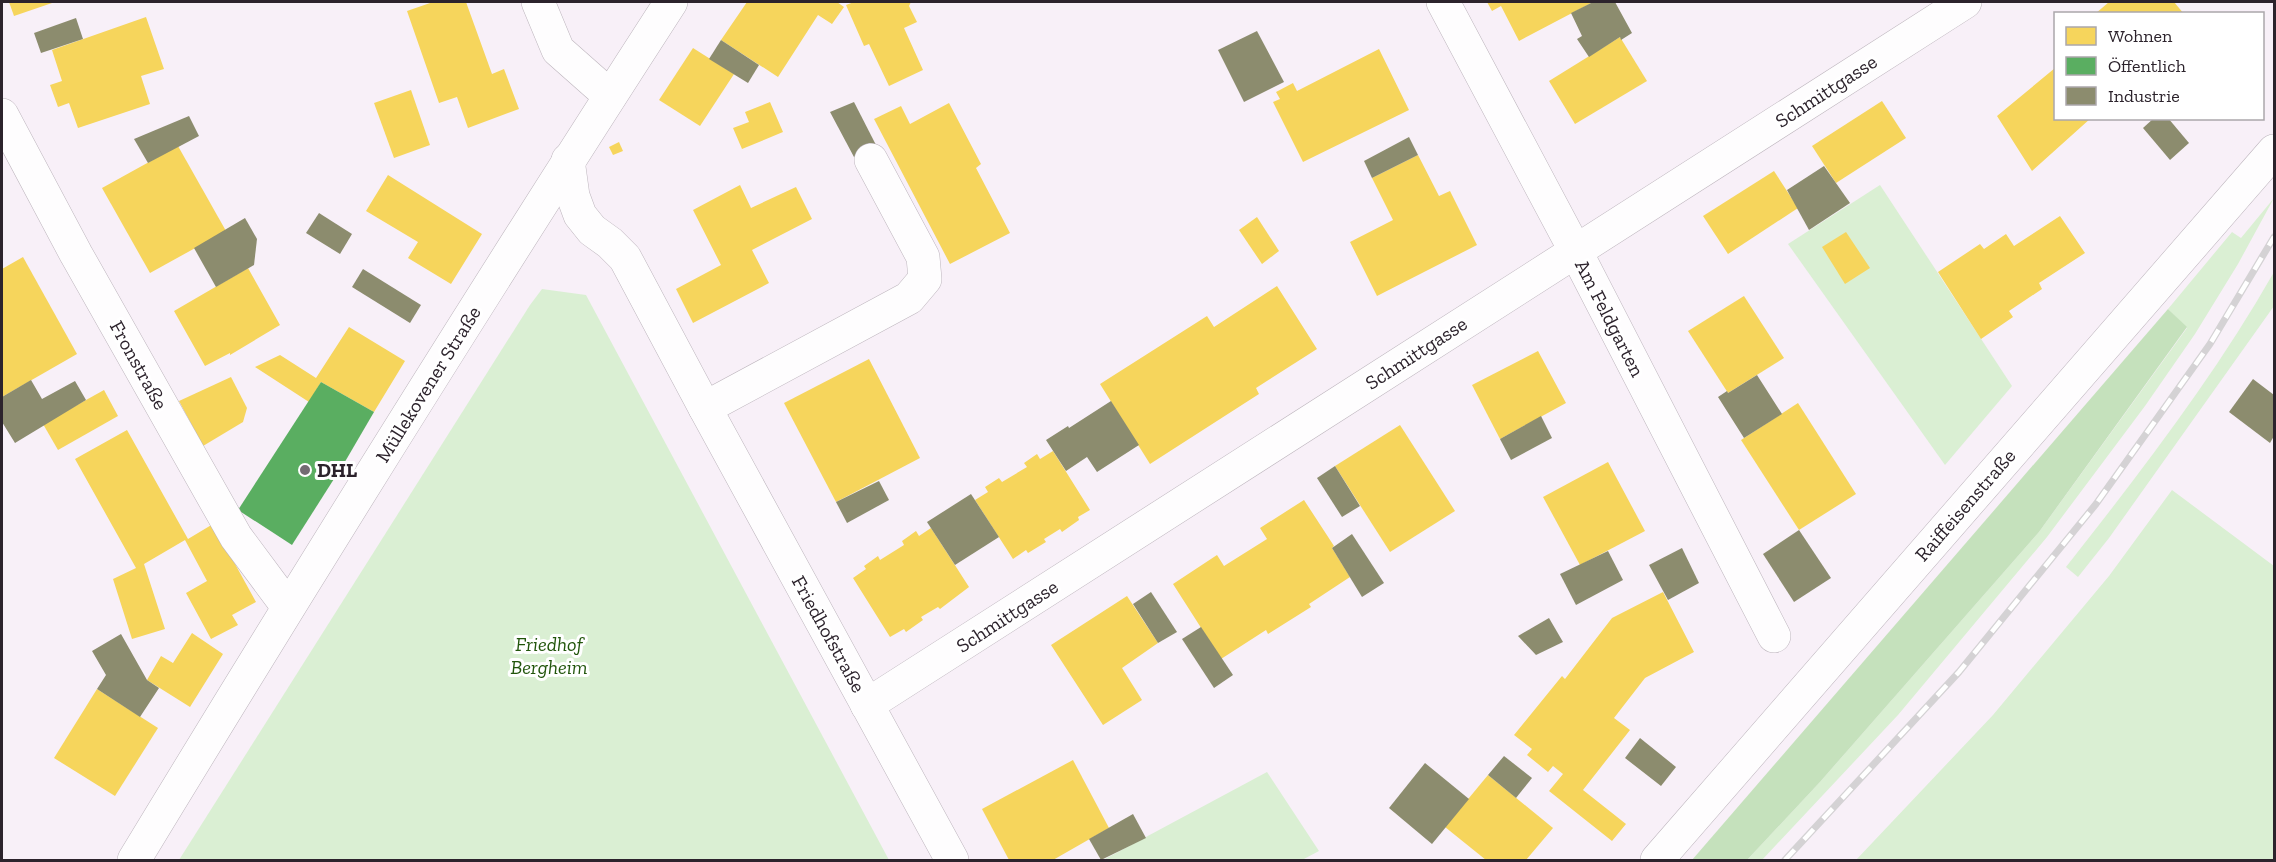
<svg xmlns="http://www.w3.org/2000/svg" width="2276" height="862" font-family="'Zilla Slab',serif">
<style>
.green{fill:#daefd3}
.forest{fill:#c5e1bc}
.homes{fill:#f6d55c}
.public{fill:#5aae61}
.industry{fill:#8c8c6e}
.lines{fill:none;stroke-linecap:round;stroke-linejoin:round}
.minor-casing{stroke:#bdb5bd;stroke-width:34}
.tertiary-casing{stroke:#bdb5bd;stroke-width:34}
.minor{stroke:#fefdfe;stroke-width:33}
.tertiary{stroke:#fefdfe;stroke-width:33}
.rail-casing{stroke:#d4d2d4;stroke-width:7}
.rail{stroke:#fff;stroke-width:4.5;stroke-dasharray:14;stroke-linecap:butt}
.poi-dot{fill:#736b73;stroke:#fff;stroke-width:2}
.labels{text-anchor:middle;stroke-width:6;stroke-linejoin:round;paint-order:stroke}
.street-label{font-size:20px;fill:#2c232c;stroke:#fff}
.poi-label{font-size:20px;font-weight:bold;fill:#2c232c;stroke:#fff;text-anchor:start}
.park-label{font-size:20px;font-style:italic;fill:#21550b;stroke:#fff}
</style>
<rect width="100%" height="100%" fill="#f8f0f8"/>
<g class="green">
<path d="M1880,185L2012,386L1945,465L1788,244Z"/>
<path d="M2274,198L2238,264L2195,334L2145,406L2047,537L1898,715L1762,860H1747L1820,782L2039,532L2187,328L2168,309L2232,232L2241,238Z"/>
<path d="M2274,272V306L2109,538L2078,577L2066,567C2140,473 2215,376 2274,272Z"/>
<path d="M542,289L586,295L889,860H179L530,305Z"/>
<path d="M2172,490L2274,566V860H1856L1993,715L2109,576Z"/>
<path d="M1267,772L1319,851L1302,860H1103Z"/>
</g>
<path class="forest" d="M2168,309L2187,327L2039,532L1820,782L1747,860H1692Z"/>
<g class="homes">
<path d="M9,2H55L14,16Z"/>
<path d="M433,2H466L492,74L504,69L519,109L468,128L457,97L439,103L407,11Z"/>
<path d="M747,2H837L844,7L832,24L818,15L778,77L721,40Z"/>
<path d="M854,2H911L909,6L917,22L904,28L923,70L889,86L869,44L864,46L846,5Z"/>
<path d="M1487,2H1593L1519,41L1501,6L1492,11Z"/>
<path d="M2109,2H2174L2184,14H2095Z"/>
<path d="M146,17L164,69L141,76L150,104L78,128L69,103L58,107L50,85L62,81L52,50Z"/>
<path d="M1620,37L1647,81L1575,124L1549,81Z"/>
<path d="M693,48L734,74L700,126L659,100Z"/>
<path d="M1379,49L1409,110L1303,162L1273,102L1280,99L1276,92L1293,83L1297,91Z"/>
<path d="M2055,68V118H2091L2032,171L1997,116Z"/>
<path d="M411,90L430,145L394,158L374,103Z"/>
<path d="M1882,101L1906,138L1836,183L1812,146Z"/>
<path d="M770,102L783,132L742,149L733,128L749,122L745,112Z"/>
<path d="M949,103L981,164L976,168L1010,233L950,264L874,119L901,106L910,124Z"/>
<path d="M619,142L623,151L613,155L609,147Z"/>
<path d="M178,146L226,231L150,273L102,188Z"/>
<path d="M1418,155L1439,196L1450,191L1477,245L1377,296L1350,242L1393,220L1372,178Z"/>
<path d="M1774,171L1798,208L1728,254L1703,216Z"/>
<path d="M388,175L482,234L451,284L408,258L418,242L366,211Z"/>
<path d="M740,185L751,208L796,187L812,219L752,250L769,283L693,323L676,289L721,265L693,210Z"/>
<path d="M2060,216L2085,253L2039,283L2042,289L2009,311L2013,317L1981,339L1938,272L1980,244L1984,249L2006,234L2014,246Z"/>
<path d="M1257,217L1279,251L1262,264L1239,230Z"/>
<path d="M1846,232L1870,268L1845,284L1822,247Z"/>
<path d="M23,257L77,354L2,397V269Z"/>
<path d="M248,268L280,325L230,355V353L205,366L174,311Z"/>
<path d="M1277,286L1317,349L1256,388L1259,394L1150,464L1100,384L1207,316L1214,327Z"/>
<path d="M1744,296L1784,358L1728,393L1688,331Z"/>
<path d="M349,327L405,361L374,412L321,382L309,402L255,367L280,355L316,378Z"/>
<path d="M1538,351L1566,403L1500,439L1472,385Z"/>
<path d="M869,359L920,458L836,502L784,403Z"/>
<path d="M231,377L247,408L243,422L203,446L179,401Z"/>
<path d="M104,390L118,416L58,450L43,424Z"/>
<path d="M1798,403L1856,494L1799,530L1741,440Z"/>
<path d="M1400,425L1455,511L1390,552L1335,466Z"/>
<path d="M127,430L188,539L213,524L256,602L232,615L238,625L211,639L186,593L207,581L185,540L144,564L165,629L132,639L113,579L136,568L75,459Z"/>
<path d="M1053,451L1090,510L1078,517L1079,520L1062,532L1060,529L1044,539L1046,542L1028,553L1026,550L1013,559L975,500L988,492L985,487L999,478L1002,482L1027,467L1024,463L1037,454L1040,459Z"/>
<path d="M1608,462L1645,531L1580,565L1543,497Z"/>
<path d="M1304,500L1334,546L1332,548L1350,577L1309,604L1311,607L1268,634L1266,630L1221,659L1173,584L1217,555L1224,566L1267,539L1260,528Z"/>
<path d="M931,528L969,587L940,609L938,607L921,617L923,620L906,632L904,629L890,637L853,578L866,569L864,566L878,556L880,560L904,545L902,541L916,531L919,536Z"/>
<path d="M1663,592L1694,652L1645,678L1614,718L1630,730L1583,790L1626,824L1612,841L1549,791L1563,774L1553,766L1548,772L1527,755L1532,749L1514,735L1562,676L1565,679L1612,618Z"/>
<path d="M1127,596L1158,643L1122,668L1142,700L1103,725L1051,645Z"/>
<path d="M192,633L223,654L190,707L147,680L161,656L173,663Z"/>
<path d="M97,689L158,728L115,796L54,758Z"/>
<path d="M1073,760L1109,828L1053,860H1009L982,809Z"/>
<path d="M1488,775L1553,828L1526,860H1486L1445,827Z"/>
</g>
<path class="public" d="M321,382L374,412L346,460L292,545L238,510Z"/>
<g class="industry">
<path d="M1593,2H1615L1632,33L1621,40L1620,37L1589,57L1577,39L1582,36L1571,13Z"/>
<path d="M76,18L83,39L41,53L34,33Z"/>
<path d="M1257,31L1284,82L1244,102L1218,50Z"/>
<path d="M721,40L759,65L748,83L709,59Z"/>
<path d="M854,102L876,145L854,157L830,112Z"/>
<path d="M189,116L199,136L148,163L134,139Z"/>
<path d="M2154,118H2168L2189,143L2170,160L2143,128Z"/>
<path d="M1409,137L1418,155L1372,178L1364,161Z"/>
<path d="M1824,166L1850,203L1809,230L1787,190Z"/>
<path d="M319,213L352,234L340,254L306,233Z"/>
<path d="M245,218L257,239L254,265L216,287L194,248Z"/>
<path d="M363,269L421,305L410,323L352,287Z"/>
<path d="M1757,375L1782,414L1744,438L1718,397L1727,391L1728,393Z"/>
<path d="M2253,379L2274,395V436L2270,443L2229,412Z"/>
<path d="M31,380L42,399L75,381L86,400L15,443L2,422V397Z"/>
<path d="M1111,401L1139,445L1097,472L1087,457L1066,471L1046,440L1068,426L1069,428Z"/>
<path d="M1541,416L1552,438L1511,460L1500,439Z"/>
<path d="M1335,466L1360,506L1342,517L1317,478Z"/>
<path d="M879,481L889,500L847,523L836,502Z"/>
<path d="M971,494L999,537L955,565L927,522Z"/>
<path d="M1799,530L1831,578L1794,602L1763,554Z"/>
<path d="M1352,534L1384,583L1362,597L1332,548Z"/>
<path d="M1682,548L1699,583L1668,600L1649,565Z"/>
<path d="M1608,551L1623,580L1576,605L1560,574Z"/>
<path d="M1151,592L1177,632L1158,643L1133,604Z"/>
<path d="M1549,618L1563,642L1536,655L1518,636Z"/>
<path d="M1201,627L1233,675L1214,688L1182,639Z"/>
<path d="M121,634L147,680L159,688L140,717L97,689L106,675L92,651Z"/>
<path d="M1640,738L1676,767L1661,786L1625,758Z"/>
<path d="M1504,756L1532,778L1516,798L1488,775Z"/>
<path d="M1425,763L1469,799L1432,844L1389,808Z"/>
<path d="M1133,814L1146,838L1101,860L1089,839Z"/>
</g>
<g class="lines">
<g class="minor-casing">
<g id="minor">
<path d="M538,2L558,50L610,96"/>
<path d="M1443,2L1576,252L1774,636"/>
<path d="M2,115L76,254L236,537L288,607"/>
<path d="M568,160L573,196L580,215L592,230L610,243L625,258L705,408L952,860"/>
<path d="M705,408L909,298L925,279L923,257L871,160"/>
<path d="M867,705L1965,2"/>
<path d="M134,860C309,572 488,285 671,2"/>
</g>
</g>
<g class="tertiary-casing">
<path id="tertiary" d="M1657,860L2274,151"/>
</g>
<use href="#minor" class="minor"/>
<use href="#tertiary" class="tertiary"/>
<g class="rail-casing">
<path id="rail" d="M1785,860L1959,672L2096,504L2210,344L2274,237"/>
</g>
<use href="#rail" class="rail"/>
</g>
<circle class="poi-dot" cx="305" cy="470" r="6"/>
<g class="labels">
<g class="street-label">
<text transform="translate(1826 91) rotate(-33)" y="7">Schmittgasse</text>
<text transform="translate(1610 318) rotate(63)" y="7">Am Feldgarten</text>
<text transform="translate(1416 353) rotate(-33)" y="7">Schmittgasse</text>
<text transform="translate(139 365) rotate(61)" y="7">Fronstraße</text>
<text transform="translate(428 384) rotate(-58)" y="7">Müllekovener Straße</text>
<text transform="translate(1965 505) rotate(-49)" y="7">Raiffeisenstraße</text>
<text transform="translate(1007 616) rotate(-33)" y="7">Schmittgasse</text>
<text transform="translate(829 634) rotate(61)" y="7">Friedhofstraße</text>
</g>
<g class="poi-label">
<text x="317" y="477">DHL</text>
</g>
<g class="park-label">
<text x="549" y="651">Friedhof<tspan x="549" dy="23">Bergheim</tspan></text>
</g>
</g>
<rect width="2276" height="862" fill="none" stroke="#2c232c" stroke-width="6"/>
<rect x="2054" y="12" width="210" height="108" fill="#ffffff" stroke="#aba7ab" stroke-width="1.5"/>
<rect x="2066" y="27" width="30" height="18" fill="#f6d55c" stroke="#aba7ab" stroke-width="1.5"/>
<text x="2108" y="42" font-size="18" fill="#2c232c">Wohnen</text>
<rect x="2066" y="57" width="30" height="18" fill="#5aae61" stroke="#aba7ab" stroke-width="1.5"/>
<text x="2108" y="72" font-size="18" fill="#2c232c">Öffentlich</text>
<rect x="2066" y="87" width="30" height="18" fill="#8c8c6e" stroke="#aba7ab" stroke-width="1.5"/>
<text x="2108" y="102" font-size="18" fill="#2c232c">Industrie</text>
</svg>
